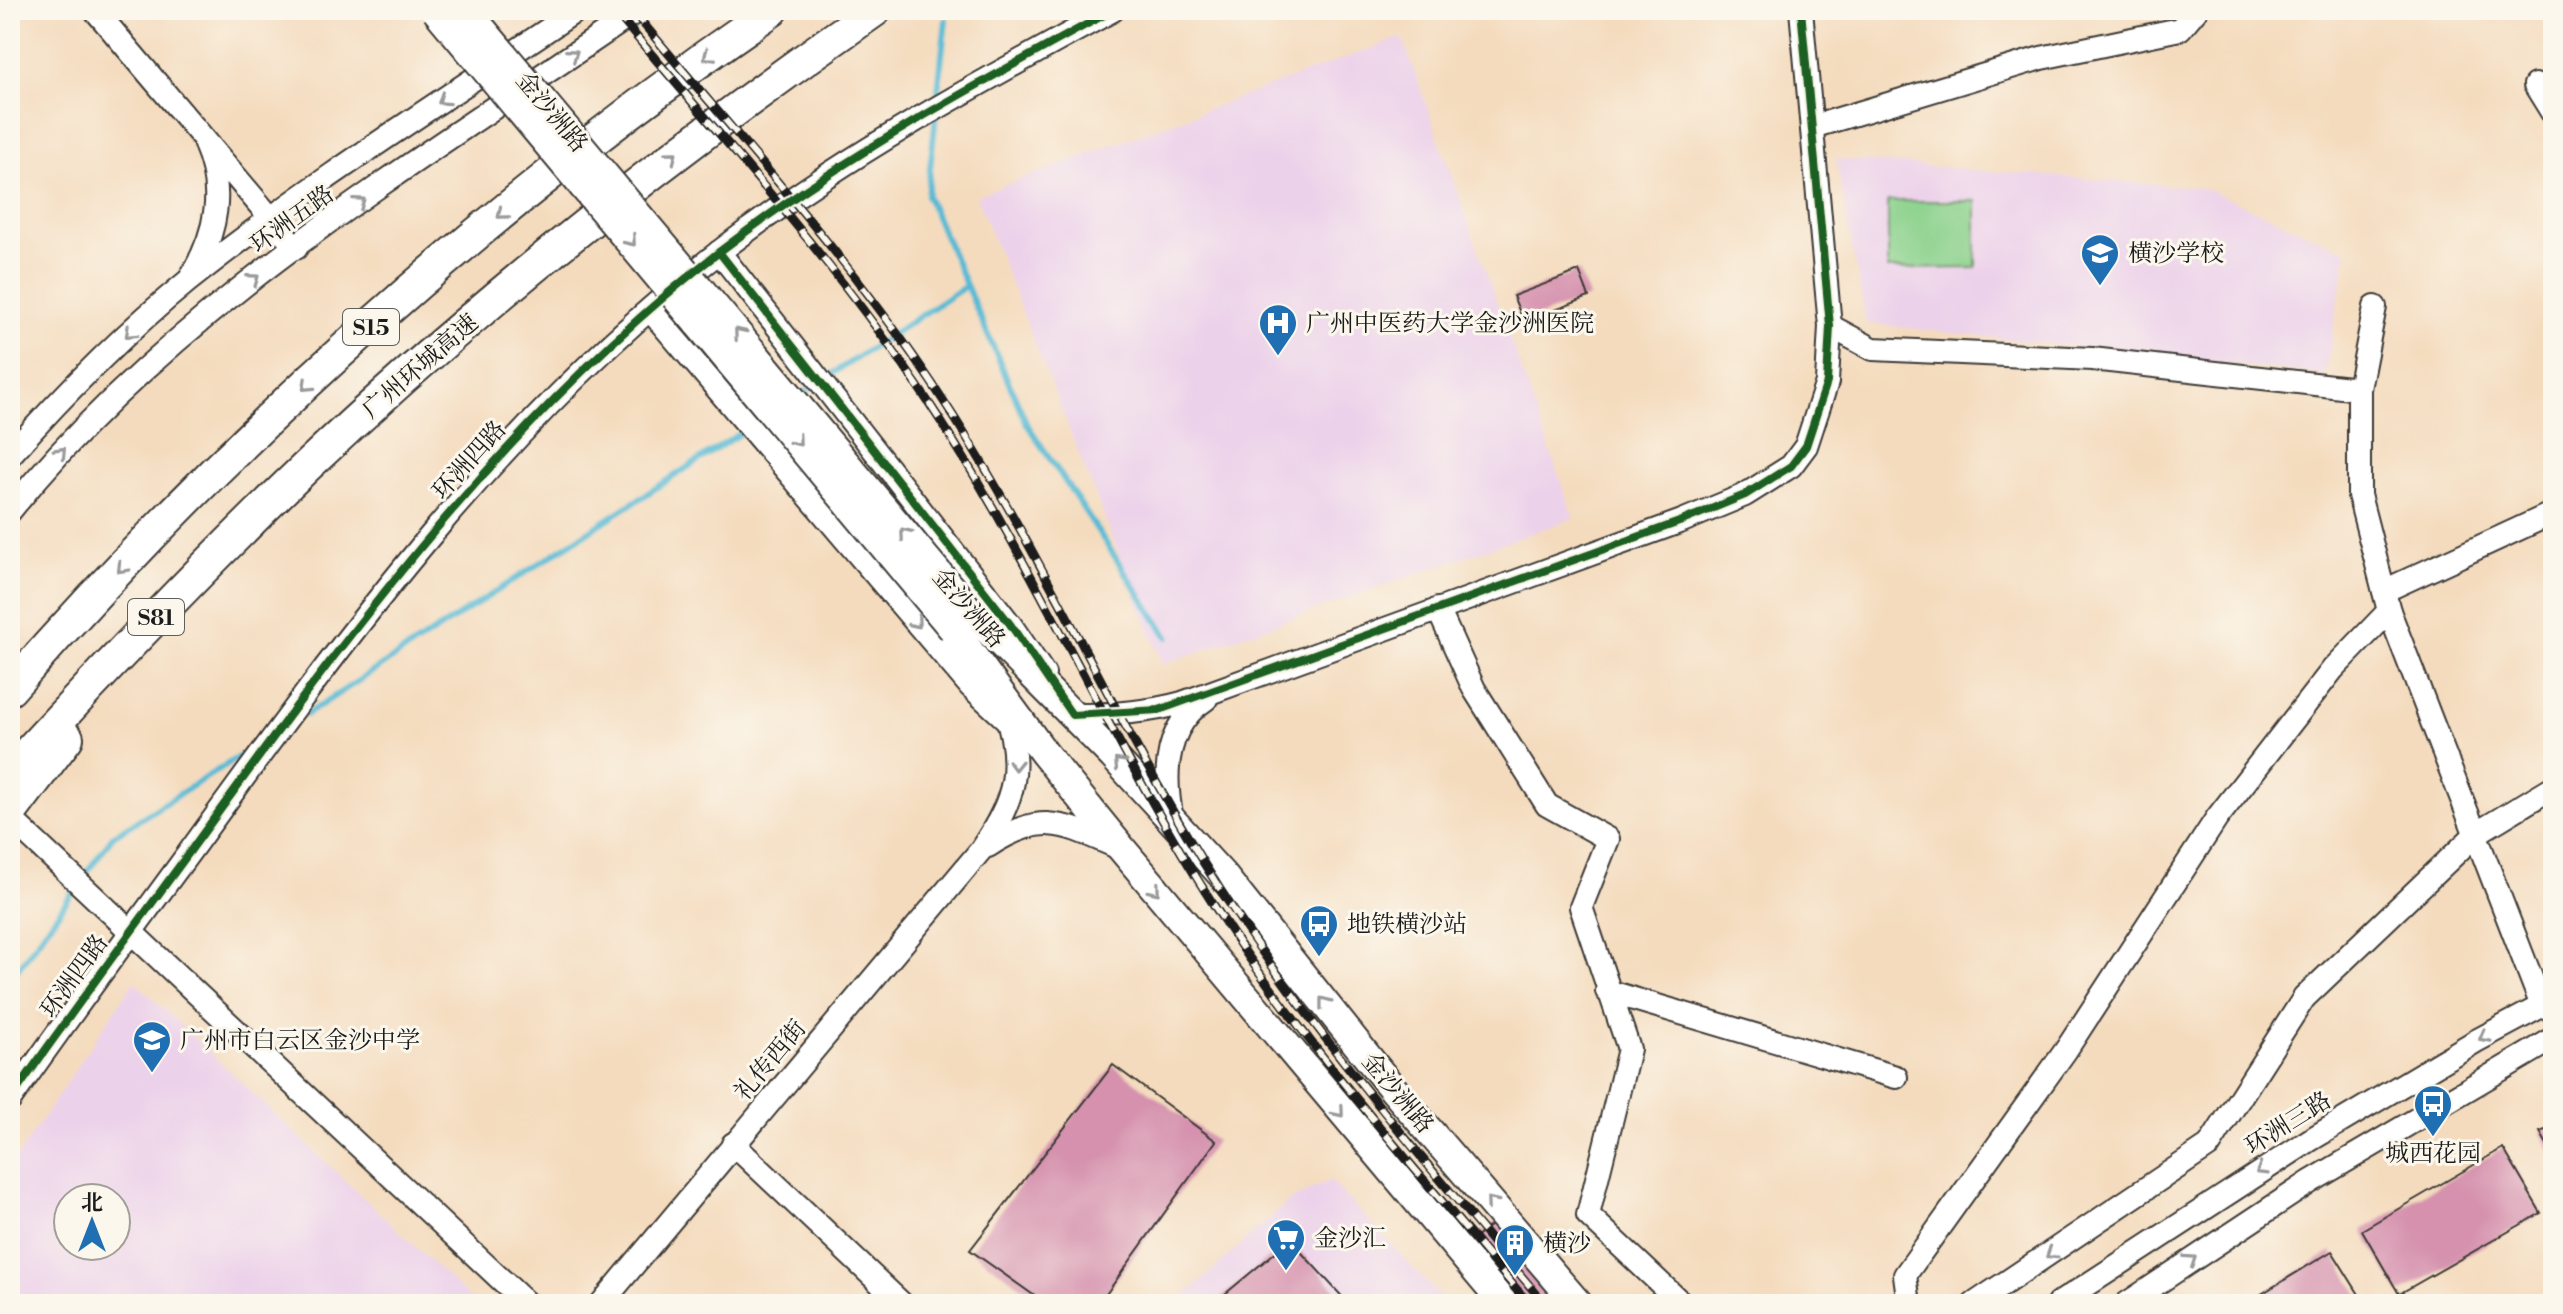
<svg xmlns="http://www.w3.org/2000/svg" width="2563" height="1314" font-family="'Libre Bodoni','Noto Serif SC',serif">
<style>
.built{fill:#ecd1ea;fill-rule:evenodd}
.green{fill:#8bd18c;stroke:#547654;stroke-width:2}
.lines{fill:none;stroke-linecap:round;stroke-linejoin:round}
.stream{stroke:#56bad4;stroke-width:6}
.building{fill:#d591ad}
.minor-casing{stroke:#3c3934;stroke-width:26}
.major-casing{stroke:#3c3934;stroke-width:32}
.highway-casing{stroke:#3c3934;stroke-width:36}
.minor{stroke:#fff;stroke-width:22}
.major{stroke:#fff;stroke-width:28}
.highway{stroke:#fff;stroke-width:32}
.rail-casing{stroke:#1c1c1c;stroke-width:9}
.rail{stroke:#fbf7ec;stroke-width:6;stroke-dasharray:18;stroke-linecap:butt}
.major-bridge-casing{stroke:#3c3934;stroke-width:32;stroke-linecap:butt}
.major-bridge{stroke:#fff;stroke-width:28}
.cycleway-casing{stroke:#fbf7ec;stroke-width:13}
.cycleway{stroke:#1b5e20;stroke-width:8}
.oneway{stroke:#999}
.labels{text-anchor:middle;stroke-width:6;stroke-linejoin:round;paint-order:stroke}
.shield{fill:#fbf7ec;stroke:#5f5e5a;stroke-width:2}
.shield-label{font-size:22px;font-weight:bold;fill:#1c1c1c}
.street-label{font-size:24px;fill:#1c1c1c;stroke:#fbf7ec}
.poi-label{font-size:24px;fill:#1c1c1c;stroke:#fbf7ec;text-anchor:start}
</style>
<rect width="100%" height="100%" fill="#fbf7ec"/>
<filter id="ink" filterUnits="userSpaceOnUse"><feTurbulence type="fractalNoise" baseFrequency=".0125" numOctaves="2"/><feDisplacementMap in="SourceGraphic" scale="16" xChannelSelector="R" yChannelSelector="G"/><feConvolveMatrix kernelMatrix="1 2 1 2 8 2 1 2 1" color-interpolation-filters="sRGB"/></filter>
<filter id="wash" filterUnits="userSpaceOnUse"><feTurbulence type="fractalNoise" baseFrequency=".006" numOctaves="4" result="noise"/><feDisplacementMap in="SourceGraphic" scale="32" xChannelSelector="R" yChannelSelector="G"/><feGaussianBlur stdDeviation="1.8" result="paint"/><feColorMatrix in="noise" values="0 0 0 0 0 0 0 0 0 0 0 0 0 0 0 0 0 1.4 0 .05"/><feComposite in="paint" operator="in"/></filter>
<g filter="url(#wash)">
<rect width="100%" height="100%" fill="#f4dbbe"/>
<g class="built">
<path d="M1402,37L1574,518L1163,664L976,196Z"/>
<path d="M1836,159L2205,188L2347,251L2325,375L1866,323Z"/>
<path d="M134,981L476,1304H10V1168ZM68,1198H116V1246H68Z"/>
<path d="M1330,1180L1447,1304H1175L1289,1201Z"/>
</g>
<path class="green" d="M1888,201H1976V268L1888,269Z"/>
<g class="lines">
<g class="stream">
<path d="M937,100L946,20"/>
<path d="M936,115L927,196L1027,424L1168,637"/>
<path d="M800,395L966,286"/>
<path d="M307,714L767,416"/>
<path d="M82,879L113,836L240,756"/>
<path d="M10,980L76,888"/>
</g>
</g>
<g id="blocks">
<g class="building">
<path d="M1579,271L1589,297L1524,322L1513,296Z"/>
<path d="M1113,1065L1216,1141L1099,1304H1046L970,1250Z"/>
<path d="M2553,1127V1155L2540,1132Z"/>
<path d="M2503,1148L2541,1213L2399,1294L2362,1230Z"/>
<path d="M1498,1219L1569,1304H1506L1461,1250Z"/>
<path d="M1290,1240L1349,1304H1213Z"/>
<path d="M2332,1251L2365,1304H2245Z"/>
</g>
</g>
</g>
<g filter="url(#ink)">
<use href="#blocks" fill-opacity="0" stroke="#3c3934" stroke-width="2"/>
<g class="lines">
<g class="minor-casing">
<g id="minor">
<path d="M95,10L296,248"/>
<path d="M2535,85L2553,114"/>
<path d="M1812,127L2041,58L2180,29L2196,10"/>
<path d="M719,252L1010,624L1044,674"/>
<path d="M192,275C217,232 225,190 205,144"/>
<path d="M2375,307L2359,389V495L2389,611L2542,1006"/>
<path d="M651,311L971,687L1010,723"/>
<path d="M1830,326L1873,349L2092,359L2359,389"/>
<path d="M10,455C65,393 124,333 188,281C311,183 447,98 577,10"/>
<path d="M10,511C174,305 423,159 638,10"/>
<path d="M2384,591L2553,513"/>
<path d="M1438,609L1474,689L1547,805L1608,839L1581,907L1629,1049L1588,1215L1678,1300"/>
<path d="M1068,710L1072,715C1109,715 1146,713 1182,703L1682,521L1745,495L1791,466L1806,446L1827,382L1830,326L1801,10"/>
<path d="M10,818L527,1304"/>
<path d="M1172,819C1163,775 1164,726 1206,699"/>
<path d="M988,846C1043,810 1064,824 1119,848"/>
<path d="M1607,991L1896,1077"/>
<path d="M10,1100C69,1016 130,933 191,850C348,633 508,414 723,249C844,156 979,83 1113,10"/>
<path d="M733,1144L902,1304"/>
<path d="M601,1304L980,851C1016,798 1024,768 1004,706"/>
<path d="M1909,1304L1905,1275L2066,1050L2217,818L2333,669L2389,611"/>
<path d="M1974,1304L2209,1146L2304,998L2477,833L2553,787"/>
<path d="M2058,1304L2310,1140L2476,1041L2553,1000"/>
<path d="M2126,1304L2310,1182L2553,1039"/>
</g>
</g>
<g class="major-casing">
<g id="major">
<path d="M973,615L1113,756L1224,877L1393,1089L1578,1304"/>
<path d="M953,629L1044,753L1122,849L1504,1304"/>
</g>
</g>
<g class="highway-casing">
<g id="highway">
<path d="M10,689C233,434 492,202 772,10"/>
<path d="M10,772C106,668 203,566 305,468C482,300 675,149 875,10"/>
<path d="M10,813L67,738"/>
</g>
</g>
<use href="#minor" class="minor"/>
<use href="#major" class="major"/>
<use href="#highway" class="highway"/>
<g class="rail-casing">
<g id="rail">
<path d="M614,10C721,138 837,263 929,403C1036,565 1111,746 1217,910C1308,1051 1422,1176 1529,1304"/>
<path d="M632,10C730,128 836,243 923,370C1030,526 1104,701 1203,862C1301,1022 1425,1161 1545,1304"/>
</g>
</g>
<use href="#rail" class="rail"/>
<g class="major-bridge-casing">
<g id="major-bridge">
<path d="M436,10L953,629"/>
<path d="M466,10L973,615"/>
</g>
</g>
<use href="#major-bridge" class="major-bridge"/>
<g class="cycleway-casing">
<g id="cycleway">
<path d="M719,252L1010,624L1072,715L1159,710L1682,521L1745,495L1791,466L1806,446L1827,382L1830,326L1801,10"/>
<path d="M10,1100C69,1016 130,933 191,850C348,633 508,414 723,249C844,156 979,83 1113,10"/>
</g>
</g>
<use href="#cycleway" class="cycleway"/>
</g>
<defs><path id="oneway-chevron" d="M-2-3.5L2.5 0L-2 3.5" fill="none" stroke-width="1.6" stroke-linecap="round" stroke-linejoin="round" transform="scale(2)"/></defs>
<g class="oneway">
<use href="#oneway-chevron" transform="translate(573 54) rotate(-35)"/>
<use href="#oneway-chevron" transform="translate(708 56) rotate(143)"/>
<use href="#oneway-chevron" transform="translate(443 100) rotate(146)"/>
<use href="#oneway-chevron" transform="translate(672 156) rotate(-39)"/>
<use href="#oneway-chevron" transform="translate(360 202) rotate(-35)"/>
<use href="#oneway-chevron" transform="translate(502 214) rotate(140)"/>
<use href="#oneway-chevron" transform="translate(631 241) rotate(50)"/>
<use href="#oneway-chevron" transform="translate(254 279) rotate(-36)"/>
<use href="#oneway-chevron" transform="translate(130 333) rotate(137)"/>
<use href="#oneway-chevron" transform="translate(739 333) rotate(-130)"/>
<use href="#oneway-chevron" transform="translate(307 386) rotate(137)"/>
<use href="#oneway-chevron" transform="translate(797 441) rotate(50)"/>
<use href="#oneway-chevron" transform="translate(61 452) rotate(-47)"/>
<use href="#oneway-chevron" transform="translate(905 533) rotate(-130)"/>
<use href="#oneway-chevron" transform="translate(122 568) rotate(134)"/>
<use href="#oneway-chevron" transform="translate(916 623) rotate(50)"/>
<use href="#oneway-chevron" transform="translate(1119 763) rotate(-133)"/>
<use href="#oneway-chevron" transform="translate(1015 765) rotate(91)"/>
<use href="#oneway-chevron" transform="translate(1155 890) rotate(50)"/>
<use href="#oneway-chevron" transform="translate(1324 1002) rotate(-128)"/>
<use href="#oneway-chevron" transform="translate(2484 1037) rotate(151)"/>
<use href="#oneway-chevron" transform="translate(1339 1112) rotate(50)"/>
<use href="#oneway-chevron" transform="translate(2261 1170) rotate(148)"/>
<use href="#oneway-chevron" transform="translate(1491 1202) rotate(-130)"/>
<use href="#oneway-chevron" transform="translate(2051 1254) rotate(147)"/>
<use href="#oneway-chevron" transform="translate(2191 1260) rotate(-34)"/>
</g>
</g>
<defs>
<g id="school-pin" transform="scale(2)"><path d="M0 17L-7.5 6A9.5 9.5 0 1 1 7.5 6Z" fill="#1f6fb2" stroke="#fbf7ec"/><path d="M0-5L7-2L0 1L-7-2ZM-4 1L0 2.5L4 1V4Q0 6-4 4Z" fill="#fff"/></g>
<g id="hospital-pin" transform="scale(2)"><path d="M0 17L-7.5 6A9.5 9.5 0 1 1 7.5 6Z" fill="#1f6fb2" stroke="#fbf7ec"/><path d="M-5-5h3v3.5h4V-5h3V5h-3V1.5h-4V5h-3Z" fill="#fff"/></g>
<g id="bus-pin" transform="scale(2)"><path d="M0 17L-7.5 6A9.5 9.5 0 1 1 7.5 6Z" fill="#1f6fb2" stroke="#fbf7ec"/><path d="M-5-6H5V4H4V6H2V4H-2V6H-4V4H-5ZM-3.5-4V0h7V-4ZM-3.5 1.2v1.5H-2V1.2ZM2 1.2v1.5H3.5V1.2Z" fill="#fff"/></g>
<g id="supermarket-pin" transform="scale(2)"><path d="M0 17L-7.5 6A9.5 9.5 0 1 1 7.5 6Z" fill="#1f6fb2" stroke="#fbf7ec"/><path d="M-6-5.5h2.5l.6 2H6L4.5 2H-2.5L-4.4-4H-6ZM-1.5 3.2a1.3 1.3 0 1 0 .1 0ZM3 3.2a1.3 1.3 0 1 0 .1 0Z" fill="#fff"/></g>
<g id="building-pin" transform="scale(2)"><path d="M0 17L-7.5 6A9.5 9.5 0 1 1 7.5 6Z" fill="#1f6fb2" stroke="#fbf7ec"/><path d="M-4-6H4V6H1V3H-1V6H-4ZM-2.5-4.3h1.7v1.8h-1.7ZM.8-4.3h1.7v1.8H.8ZM-2.5-1h1.7V.8h-1.7ZM.8-1h1.7V.8H.8Z" fill="#fff"/></g>
</defs>
<g fill-rule="evenodd">
<use href="#school-pin" x="2100" y="253"/>
<use href="#hospital-pin" x="1278" y="323"/>
<use href="#bus-pin" x="1319" y="924"/>
<use href="#school-pin" x="152" y="1040"/>
<use href="#bus-pin" x="2433" y="1104"/>
<use href="#supermarket-pin" x="1286" y="1238"/>
<use href="#building-pin" x="1515" y="1243"/>
</g>
<g class="labels">
<g class="shield">
<rect x="343" y="309" width="56" height="36" rx="6"/>
<rect x="128" y="599" width="56" height="36" rx="6"/>
</g>
<g class="shield-label">
<text x="371" y="335">S15</text>
<text x="156" y="625">S81</text>
</g>
<g class="street-label">
<text transform="translate(552 112) rotate(50)" y="8">金沙洲路</text>
<text transform="translate(292 219) rotate(-36)" y="8">环洲五路</text>
<text transform="translate(420 366) rotate(-41)" y="8">广州环城高速</text>
<text transform="translate(469 460) rotate(-48)" y="8">环洲四路</text>
<text transform="translate(969 608) rotate(49)" y="8">金沙洲路</text>
<text transform="translate(74 976) rotate(-54)" y="8">环洲四路</text>
<text transform="translate(770 1060) rotate(-50)" y="8">礼传西街</text>
<text transform="translate(1398 1093) rotate(50)" y="8">金沙洲路</text>
<text transform="translate(2288 1123) rotate(-32)" y="8">环洲三路</text>
</g>
<g class="poi-label">
<text x="2128" y="261">横沙学校</text>
<text x="1306" y="331">广州中医药大学金沙洲医院</text>
<text x="1347" y="932">地铁横沙站</text>
<text x="180" y="1048">广州市白云区金沙中学</text>
<text x="2433" y="1161" text-anchor="middle">城西花园</text>
<text x="1314" y="1246">金沙汇</text>
<text x="1543" y="1251">横沙</text>
</g>
</g>
<rect width="2563" height="1314" fill="none" stroke="#fbf7ec" stroke-width="40"/>
<g transform="translate(92 1222)"><circle r="38" fill="#fbf7ec" stroke="#a29f99" stroke-width="2"/>
<path d="M0-6L14 30L0 20L-14 30Z" fill="#1f6fb2"/>
<text y="-12" font-size="22" font-weight="bold" text-anchor="middle" fill="#1c1c1c">北</text>
</g>
</svg>
